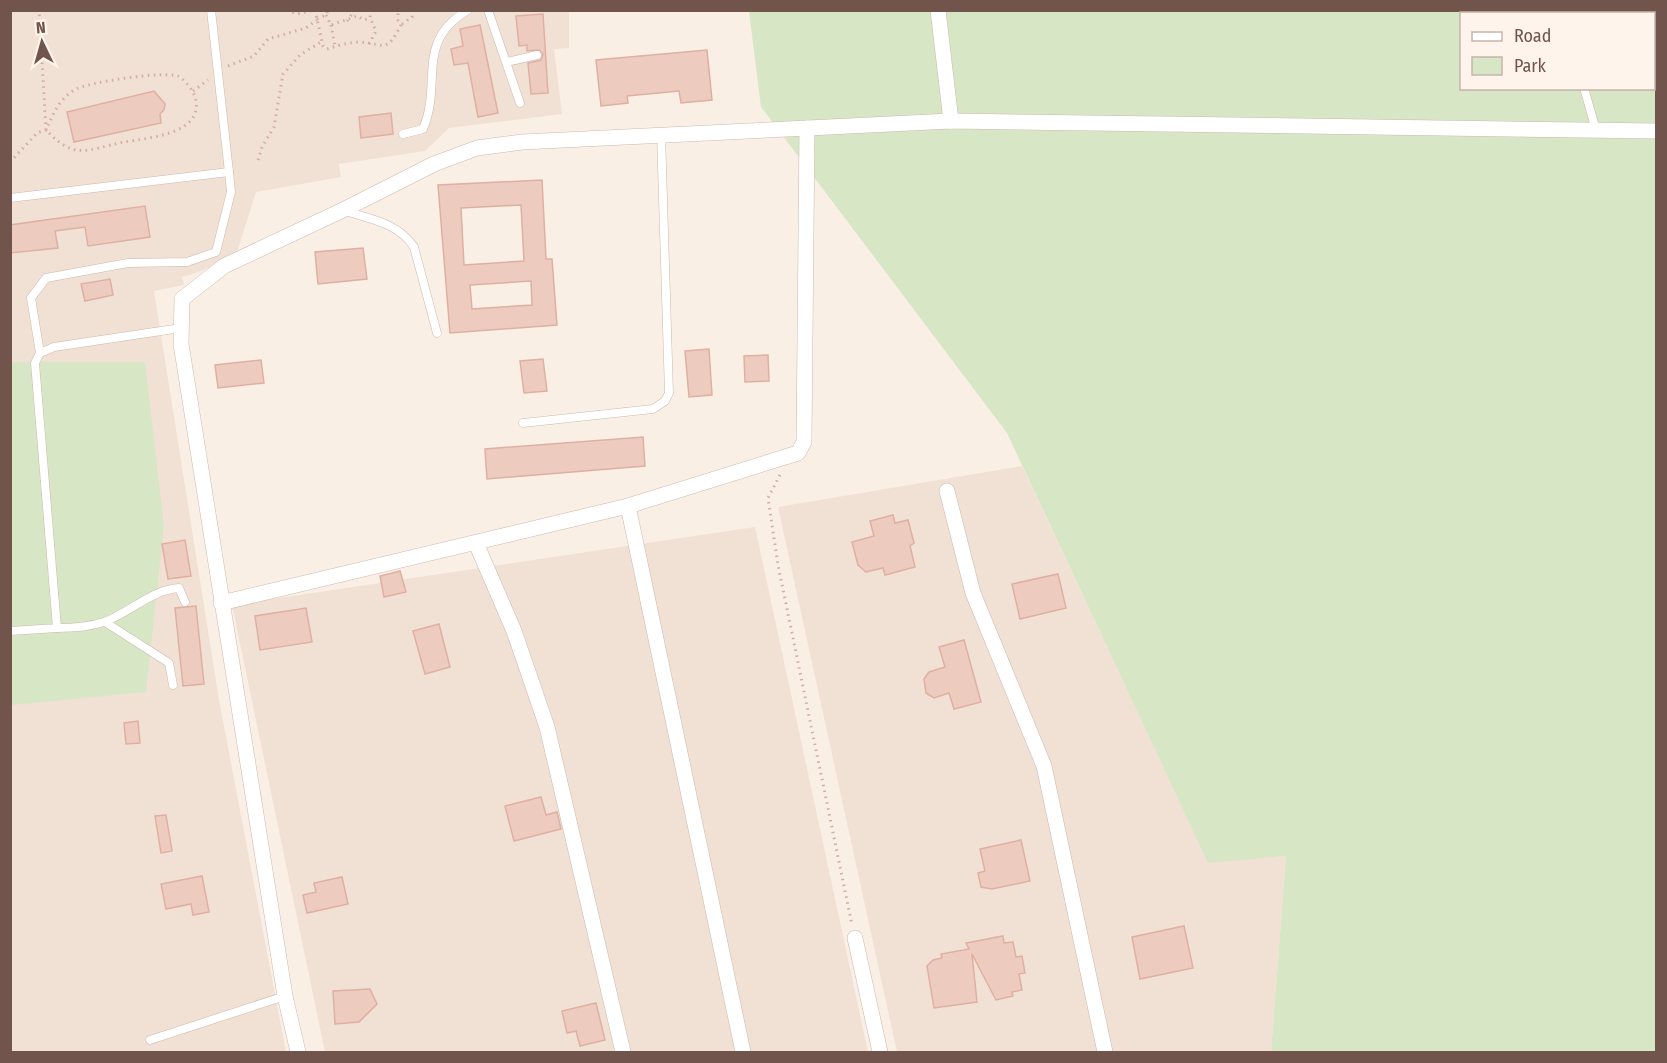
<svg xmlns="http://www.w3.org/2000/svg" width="1667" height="1063" font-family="'Fira Sans Condensed',sans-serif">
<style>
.residential{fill:#f1e0d4}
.green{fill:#d7e7c5;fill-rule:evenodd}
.building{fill:#eecbbf;stroke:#dfb0a1;stroke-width:1.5;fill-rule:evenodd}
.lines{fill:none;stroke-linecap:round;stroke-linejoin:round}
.lane-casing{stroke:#cdb8af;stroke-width:9}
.street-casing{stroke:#cdb8af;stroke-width:16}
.path{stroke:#d2aea2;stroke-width:3;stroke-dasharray:1.5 4.5;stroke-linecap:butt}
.lane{stroke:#fff;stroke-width:8}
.street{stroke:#fff;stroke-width:15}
</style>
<rect width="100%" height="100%" fill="#faefe5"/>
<g class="residential">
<path d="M10,11H569V48L554,49L562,114L449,128L425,151L339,164L341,177L256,192L236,255L196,273L182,277L184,285L154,291L219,700L286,1052H11Z"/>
<path d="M1022,466L1208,862L1286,856L1271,1052H897L778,507Z"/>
<path d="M755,527L868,1052H325L232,605Z"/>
</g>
<g class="green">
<path d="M749,11H1656V1052H1271L1286,856L1208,863L1007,433L761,107ZM1462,14H1654V88H1462Z"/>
<path d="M11,362H145L164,526L146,692L11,705Z"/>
</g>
<g class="building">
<path d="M543,14L548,93L531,94L528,63L541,60L543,54L539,50L527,51V45L519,46L516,16Z"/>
<path d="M480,25L498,113L478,117L468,63L454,65L451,49L463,46L460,29Z"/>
<path d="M707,50L712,100L681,103L679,91L627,96L628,103L601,106L596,60Z"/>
<path d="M154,91L165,104L164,110L160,114L161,123L74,142L67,112Z"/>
<path d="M391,113L393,134L361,138L359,117Z"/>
<path d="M542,180L546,259H552L557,325L450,333L438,185ZM521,205L524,261L464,265L461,208ZM531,281L532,305L472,309L470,285Z"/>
<path d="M145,206L150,237L88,246L85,227L55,231L58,248L10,253V225Z"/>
<path d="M363,248L367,279L318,284L315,252Z"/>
<path d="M110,279L113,295L85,301L81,284Z"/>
<path d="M709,349L712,395L689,397L685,351Z"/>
<path d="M768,355L769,381L745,382L744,356Z"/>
<path d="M543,359L547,391L524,393L520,361Z"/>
<path d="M261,360L264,383L218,388L215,365Z"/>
<path d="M643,437L645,466L487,479L485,449Z"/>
<path d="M893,515L895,523L908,520L914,543L910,546L915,567L885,575L883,568L866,572L858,565L852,542L874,536L870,521Z"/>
<path d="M185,540L191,576L168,579L162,544Z"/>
<path d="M400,571L406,592L384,597L380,576Z"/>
<path d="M1058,574L1066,608L1020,619L1012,584Z"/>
<path d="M196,606L204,684L183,686L175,608Z"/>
<path d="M306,608L312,642L260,650L255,616Z"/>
<path d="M439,624L450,667L425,674L413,631Z"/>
<path d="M964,640L981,702L954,709L949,693L934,698L926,693L924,679L929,672L945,667L939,647Z"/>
<path d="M138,721L140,743L126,744L124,723Z"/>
<path d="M541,797L546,815L557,812L561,829L514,841L505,806Z"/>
<path d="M166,815L172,851L161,853L155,816Z"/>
<path d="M1021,840L1030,881L992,889L981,887L978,873L985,871L980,849Z"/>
<path d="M202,876L209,912L193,915L191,904L166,909L161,884Z"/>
<path d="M342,877L348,904L307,913L303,895L316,892L314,883Z"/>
<path d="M1184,926L1193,968L1140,979L1132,937Z"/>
<path d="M1003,936L1004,943L1013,942L1016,957L1022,956L1025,973L1019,974L1022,990L1012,992L1013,996L996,1000L972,954L977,1002L934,1008L927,966L933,960L942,958L941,954L969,949L966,943Z"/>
<path d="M370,989L377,1004L359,1022L335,1024L333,991Z"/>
<path d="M596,1003L605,1040L580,1046L576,1031L567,1033L562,1011Z"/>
</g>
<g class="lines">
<g class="lane-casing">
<g id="lane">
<path d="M488,10L520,103"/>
<path d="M1517,10L1519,14"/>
<path d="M1635,14L1638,10"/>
<path d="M507,62L537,55"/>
<path d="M1584,88L1596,130"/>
<path d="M403,134L423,129C443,82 414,42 468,10"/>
<path d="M10,198L229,172L211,10"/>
<path d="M345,211C371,219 398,223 414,247L437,333"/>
<path d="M40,353L31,298L46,278L128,263L187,262L216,252L231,192L229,172"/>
<path d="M523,423L653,409L665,401L669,393L661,134"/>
<path d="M105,622L169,663L173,685"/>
<path d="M57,628C73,628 89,627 104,622C130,613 150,590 179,588L185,602"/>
<path d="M10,631L57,628L35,363L40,353L54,347L181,328"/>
<path d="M150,1040L285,996"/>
</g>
</g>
<g class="street-casing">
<g id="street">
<path d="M938,10L951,121"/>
<path d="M947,491L973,593L1044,766L1105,1052"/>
<path d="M628,506L743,1052"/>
<path d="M476,543L514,631L547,727L623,1052"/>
<path d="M221,603L628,506L798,453L804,442L807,128"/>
<path d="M855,938L880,1052"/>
<path d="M298,1052L285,996L181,344L182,299L224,266L343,210L434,164L477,148L522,142L951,121L1656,131"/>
</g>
</g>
<g class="path">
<path d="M287,10L297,14L314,10"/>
<path d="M315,10L323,46L327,49C337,46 349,42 360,42C385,44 386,54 401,25L398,20V10"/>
<path d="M326,15L331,25L357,16L364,20L370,18"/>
<path d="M317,19L326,15L328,10"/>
<path d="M347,21L355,10"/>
<path d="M402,24L412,17V10"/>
<path d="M331,25L335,46"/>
<path d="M369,44L376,31L370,18L371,10"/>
<path d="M228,66L254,56L268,39L306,28L317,20"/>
<path d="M193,91L208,80"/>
<path d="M258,160L262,147L274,127L283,74L300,55L321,42"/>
<path d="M10,162L37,133L46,130C53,114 59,100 74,90C87,82 164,71 178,76C184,79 193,90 195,97C206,134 148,138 124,142C85,150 76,161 46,130L39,10"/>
<path d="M780,475L768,498L778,565L852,925"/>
</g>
<use href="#lane" class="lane"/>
<use href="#street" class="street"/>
</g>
<rect width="1667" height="1063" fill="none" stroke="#71544c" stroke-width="24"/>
<rect x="1460" y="12" width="195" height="78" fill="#fef4eb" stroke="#c6b4ab" stroke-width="1.5"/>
<rect x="1472" y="32" width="30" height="9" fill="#ffffff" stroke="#c6b4ab" stroke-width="1.5"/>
<text x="1514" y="42" font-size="18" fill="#71544c">Road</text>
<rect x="1472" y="57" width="30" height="18" fill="#d7e7c5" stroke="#c6b4ab" stroke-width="1.5"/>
<text x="1514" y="72" font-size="18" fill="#71544c">Park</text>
<g transform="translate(42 42) rotate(355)" stroke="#fef4eb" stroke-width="4.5" paint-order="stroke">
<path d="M0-4.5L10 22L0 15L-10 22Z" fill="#71544c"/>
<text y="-9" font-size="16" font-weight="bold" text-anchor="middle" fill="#71544c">N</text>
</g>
</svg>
